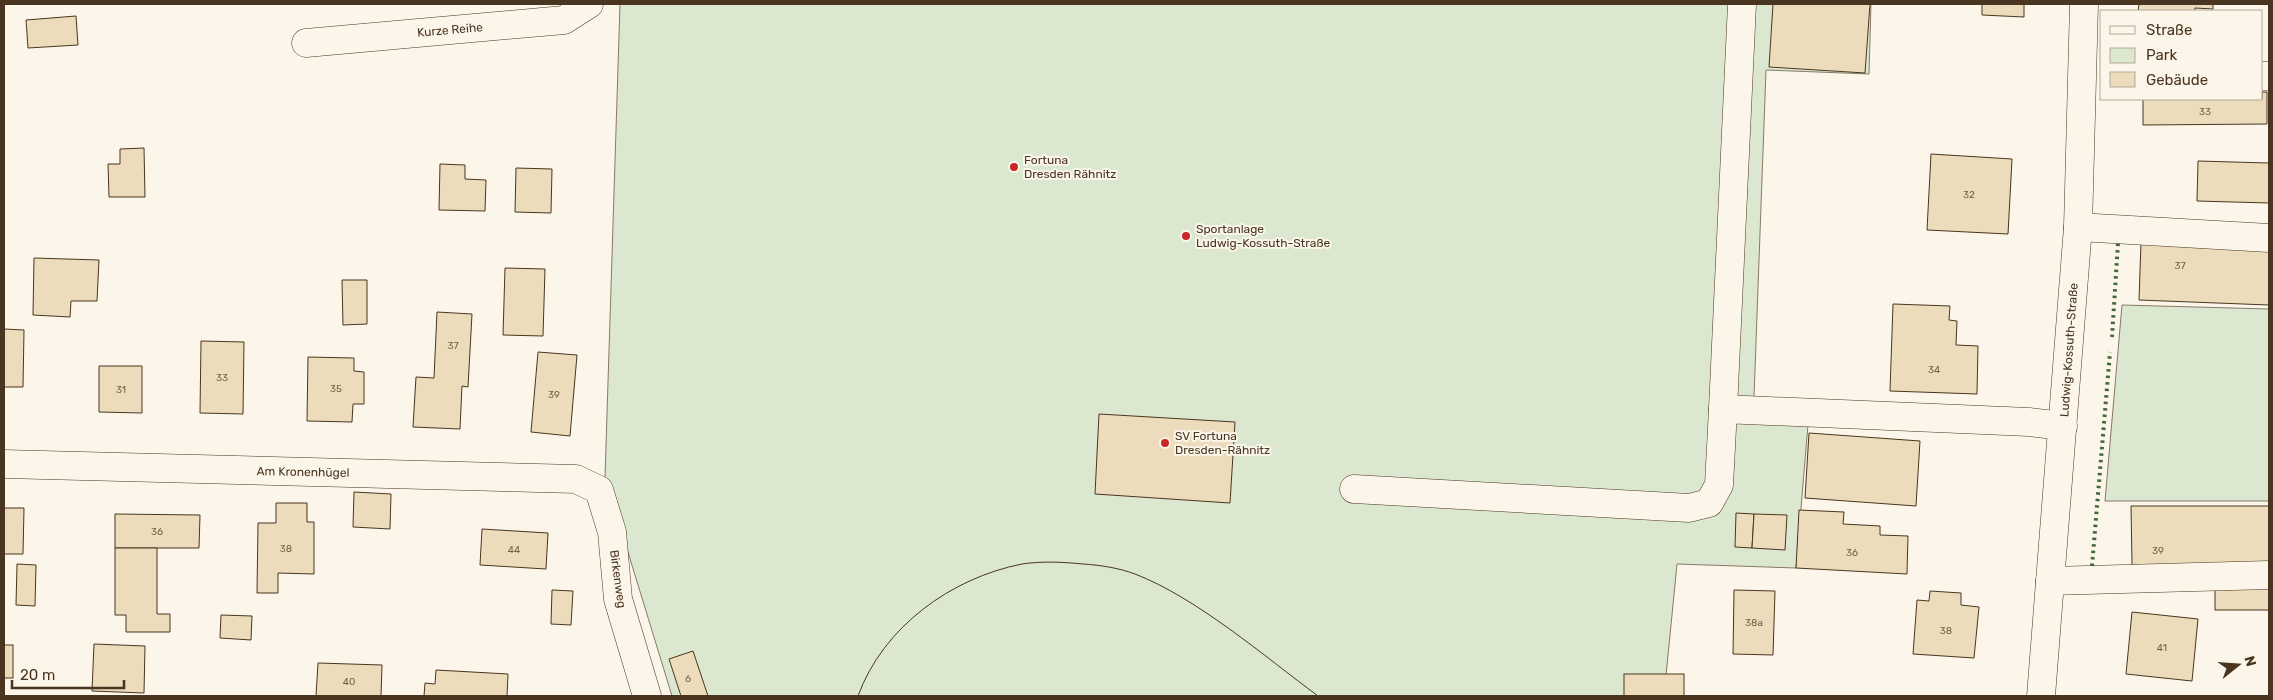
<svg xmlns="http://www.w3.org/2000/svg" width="2273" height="700" font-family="Rubik,sans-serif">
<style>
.green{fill:#dce7d0;stroke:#887966}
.building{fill:#ecdcbc;stroke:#4a3520}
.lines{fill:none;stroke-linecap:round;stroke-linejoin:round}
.minor-casing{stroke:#4a3520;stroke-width:29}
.minor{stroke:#fbf6e9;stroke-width:28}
.tram{stroke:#4a3520;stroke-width:1}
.hedge{stroke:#436837;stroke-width:4;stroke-dasharray:2.5 4;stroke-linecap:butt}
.poi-dot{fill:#c62828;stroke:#fbf6e9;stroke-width:2}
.labels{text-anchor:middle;stroke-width:4;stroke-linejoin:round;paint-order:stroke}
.number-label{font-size:10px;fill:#725f47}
.street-label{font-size:12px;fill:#4a3520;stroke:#fbf6e9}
.poi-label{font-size:12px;fill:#4a3520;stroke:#fbf6e9;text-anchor:start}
</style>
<rect width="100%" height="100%" fill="#fbf6e9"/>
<g class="green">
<path d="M620,4H1871L1869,74L1766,70L1754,397L1810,401L1796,568L1677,564L1664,696H672L605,477Z"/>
<path d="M2122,305L2269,309V501H2105Z"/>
</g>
<g class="building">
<path d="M1773,4H1870L1865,73L1769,67Z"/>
<path d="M1982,4H2024V17L1982,15Z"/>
<path d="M2139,4H2213V9L2195,8V11H2138Z"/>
<path d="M76,16L78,45L28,48L26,20Z"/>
<path d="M2262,92H2267V124L2143,125V99H2262Z"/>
<path d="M144,148L145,197H109L108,164H120V149Z"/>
<path d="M1931,154L2012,159L2008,234L1927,230Z"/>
<path d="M2198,161L2269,163V203L2197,201Z"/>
<path d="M440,164L465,165V179L486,180L485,211L439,210Z"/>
<path d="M516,168L552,169L551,213L515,212Z"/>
<path d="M2141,243L2269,248V305L2139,300Z"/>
<path d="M34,258L99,260L97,301H71L70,317L33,315Z"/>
<path d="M505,268L545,269L543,336L503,335Z"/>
<path d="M342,280H367V324L343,325Z"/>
<path d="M1893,304L1950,306L1949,320L1957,321L1956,345L1978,346L1977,394L1890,391Z"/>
<path d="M437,312L472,314L468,387L462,386L460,429L413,427L416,377L434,378Z"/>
<path d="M4,329L24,330L23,387H4Z"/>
<path d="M201,341L244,342L243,414L200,413Z"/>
<path d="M538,352L577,355L570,436L531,432Z"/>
<path d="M308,357L354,358V371L364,372V404H353L352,422L307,421Z"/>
<path d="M99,366H142V413L99,412Z"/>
<path d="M1099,414L1235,422L1230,503L1095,494Z"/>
<path d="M1809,433L1920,441L1916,506L1805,498Z"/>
<path d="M354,492L391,494L390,529L353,527Z"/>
<path d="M276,503H307V522H314V574L278,573V593H257L258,523H276Z"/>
<path d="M2131,506H2269V565H2132Z"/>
<path d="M4,508H24L23,554H4Z"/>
<path d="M1799,510L1844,512L1843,524L1880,526V535L1908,536L1907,574L1796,568Z"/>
<path d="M1736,513L1754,514L1752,548L1735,547Z"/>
<path d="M115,514L200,515L199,548H115Z"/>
<path d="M1754,514L1787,515L1785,550L1752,548Z"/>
<path d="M482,529L548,533L546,569L480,565Z"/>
<path d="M115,548H157V614H170V632H126V615H115Z"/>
<path d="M17,564L36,565L35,606L16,605Z"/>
<rect x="2215" y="586" width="54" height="24"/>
<path d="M552,590L573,591L571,625L551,624Z"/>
<path d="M1734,590L1775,591L1773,655L1733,654Z"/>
<path d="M1930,591L1961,593V605L1979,607L1974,658L1913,654L1917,600L1929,601Z"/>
<path d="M2132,612L2198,619L2192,681L2126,674Z"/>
<path d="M221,615L252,616L251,640L220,638Z"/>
<path d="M94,644L145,646L144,693L92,691Z"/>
<rect x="4" y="645" width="9" height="33"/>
<path d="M693,651L708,696H681L669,659Z"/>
<path d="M318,663L382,665L381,696H316Z"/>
<path d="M436,670L508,674L507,696H424L425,683L435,684Z"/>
<rect x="1624" y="674" width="60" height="22"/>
</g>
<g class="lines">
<g class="minor-casing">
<g id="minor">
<path d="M306,43L564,20L589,4"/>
<path d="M2262,76H2269"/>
<path d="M2078,227L2269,238"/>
<path d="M1723,409L1742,4"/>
<path d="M4,464L576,479L599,490L612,532L618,599L647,696"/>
<path d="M1354,489L1689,508L1709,503L1719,485L1723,409L2029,422L2063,426"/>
<path d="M2050,581L2269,575"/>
<path d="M2041,696L2078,227L2084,4"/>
</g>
</g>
<use href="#minor" class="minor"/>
<path class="tram" d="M858,696C883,627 951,578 1022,564C1042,561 1063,562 1083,564C1100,565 1119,568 1135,574C1197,598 1264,656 1318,696"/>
<g class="hedge">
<path d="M2112,337L2118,243"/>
<path d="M2092,566L2110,352"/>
</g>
</g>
<g class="poi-dot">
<circle cx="1014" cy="167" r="5"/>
<circle cx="1186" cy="236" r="5"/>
<circle cx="1165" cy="443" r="5"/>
</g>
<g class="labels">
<g class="number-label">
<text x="2205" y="115">33</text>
<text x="1969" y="198">32</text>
<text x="2180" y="269">37</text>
<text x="453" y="349">37</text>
<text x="1934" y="373">34</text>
<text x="222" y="381">33</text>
<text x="336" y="392">35</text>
<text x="121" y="393">31</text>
<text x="554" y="398">39</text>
<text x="157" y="535">36</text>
<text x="286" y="552">38</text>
<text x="514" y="553">44</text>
<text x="2158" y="554">39</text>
<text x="1852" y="556">36</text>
<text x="1754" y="626">38a</text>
<text x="1946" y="634">38</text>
<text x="2162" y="651">41</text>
<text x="688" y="682">6</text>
<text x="349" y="685">40</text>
</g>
<g class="street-label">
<text transform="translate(450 30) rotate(-5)" y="4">Kurze Reihe</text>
<text transform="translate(2069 350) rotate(-86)" y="4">Ludwig-Kossuth-Straße</text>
<text transform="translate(303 472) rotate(1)" y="4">Am Kronenhügel</text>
<text transform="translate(618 579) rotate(82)" y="4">Birkenweg</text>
</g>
<g class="poi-label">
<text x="1024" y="164">Fortuna<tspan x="1024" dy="14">Dresden Rähnitz</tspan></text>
<text x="1196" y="233">Sportanlage<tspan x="1196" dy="14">Ludwig-Kossuth-Straße</tspan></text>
<text x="1175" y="440">SV Fortuna<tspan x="1175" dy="14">Dresden-Rähnitz</tspan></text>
</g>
</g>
<rect width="2273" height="700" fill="none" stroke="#4a3520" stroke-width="10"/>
<rect x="2100" y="10" width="162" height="90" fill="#fbf6e9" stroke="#b4a999"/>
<rect x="2110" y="26" width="25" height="8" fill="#fbf6e9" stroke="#b4a999"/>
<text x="2146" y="35" font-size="15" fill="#4a3520">Straße</text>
<rect x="2110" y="48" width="25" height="15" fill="#dce7d0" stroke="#b4a999"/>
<text x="2146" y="60" font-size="15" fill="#4a3520">Park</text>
<rect x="2110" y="72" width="25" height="15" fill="#ecdcbc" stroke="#b4a999"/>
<text x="2146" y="85" font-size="15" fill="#4a3520">Gebäude</text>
<g transform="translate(2238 665) rotate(73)" stroke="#fbf6e9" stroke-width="4" paint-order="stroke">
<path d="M0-4L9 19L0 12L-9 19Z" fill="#4a3520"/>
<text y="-8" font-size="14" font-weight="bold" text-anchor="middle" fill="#4a3520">N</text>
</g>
<path d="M12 680v8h112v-8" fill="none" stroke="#4a3520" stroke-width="2.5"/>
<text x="20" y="680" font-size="15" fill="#4a3520" stroke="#fbf6e9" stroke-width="4" paint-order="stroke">20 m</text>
</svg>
